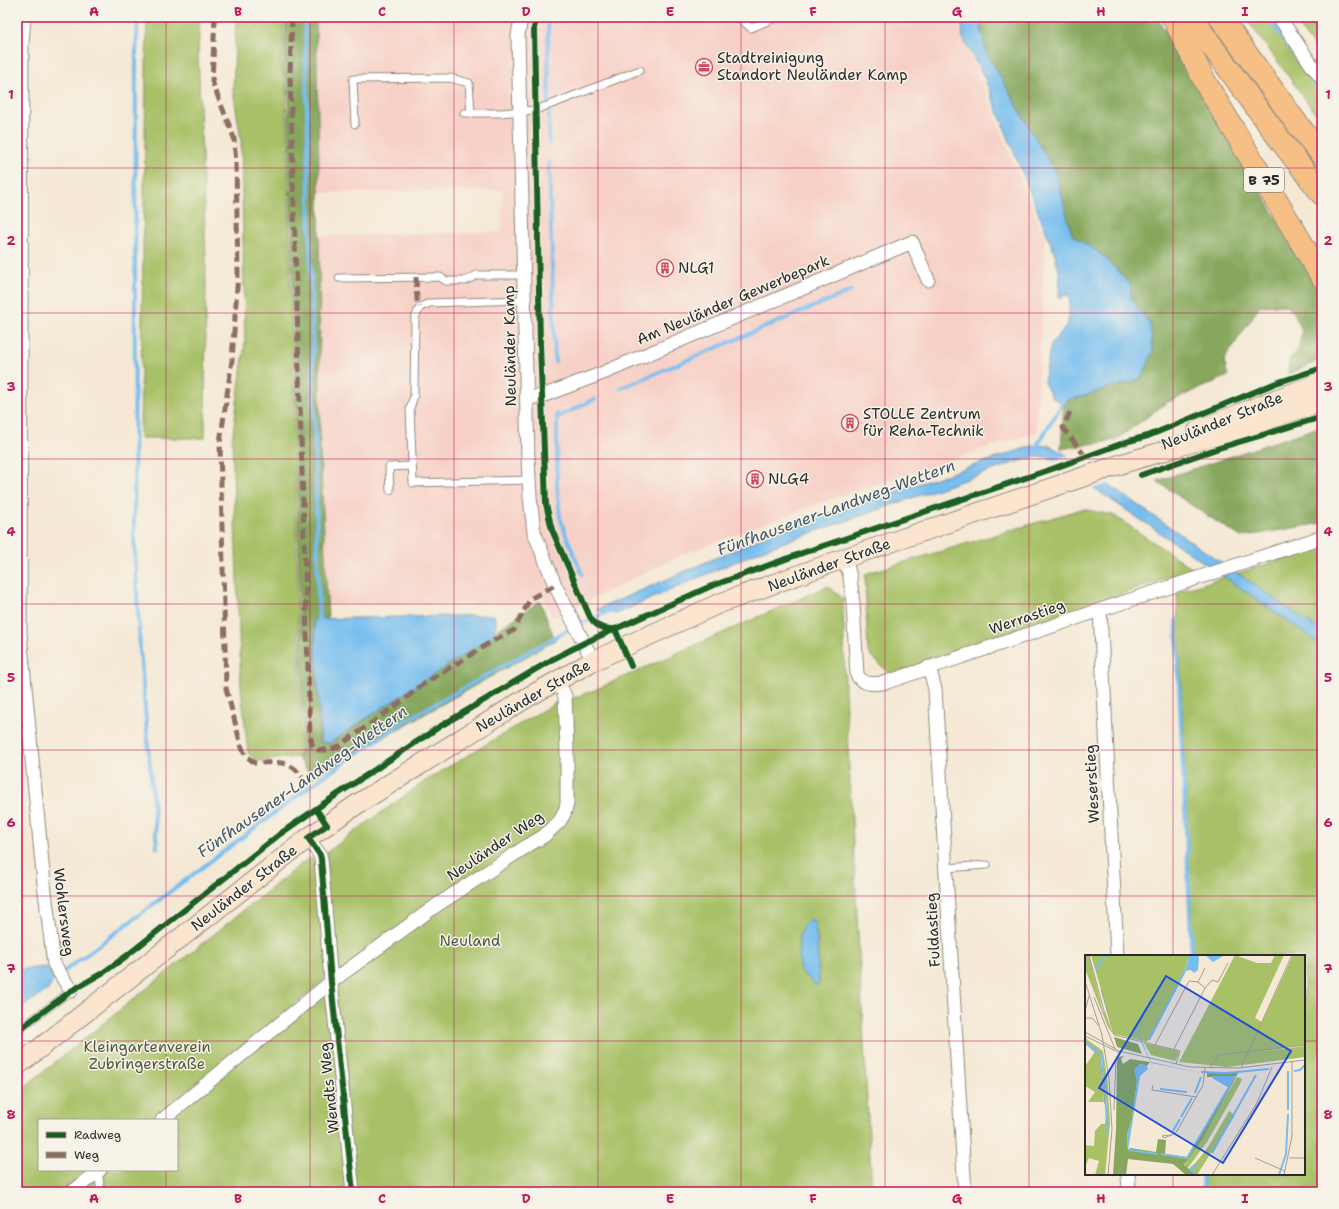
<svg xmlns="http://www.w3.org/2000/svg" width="1339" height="1209" font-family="'Shantell Sans',sans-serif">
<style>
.built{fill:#f7d1c7}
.green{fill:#a8c167;stroke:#6a7649}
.forest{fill:#86a75c;stroke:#586944}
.water{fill:#77beef;stroke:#51748d}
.pier{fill:#f5e9d5}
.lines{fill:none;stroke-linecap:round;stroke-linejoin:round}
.stream{stroke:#77beef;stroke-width:4}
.lane-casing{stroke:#908a80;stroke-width:9}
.street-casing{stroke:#908a80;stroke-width:15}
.secondary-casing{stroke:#908a80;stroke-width:21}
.highway-casing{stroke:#908a80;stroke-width:24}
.lane{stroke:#fff;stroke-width:7}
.street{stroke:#fff;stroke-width:13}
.secondary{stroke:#fbe5cf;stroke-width:19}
.highway{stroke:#f5bf86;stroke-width:22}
.quiet{stroke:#8d6e63;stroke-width:5;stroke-dasharray:10 5;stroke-linecap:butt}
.cycleway-casing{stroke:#f7f3e8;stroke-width:8}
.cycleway{stroke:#1b5e20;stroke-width:6}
.grid{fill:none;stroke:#c2185b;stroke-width:1;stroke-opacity:0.55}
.labels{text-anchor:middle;stroke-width:3;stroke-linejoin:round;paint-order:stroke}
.shield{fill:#f7f3e8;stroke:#686764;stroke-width:1}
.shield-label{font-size:14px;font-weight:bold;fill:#2b2b2b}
.poi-label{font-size:15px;fill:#2b2b2b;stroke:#f7f3e8;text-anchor:start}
.street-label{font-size:15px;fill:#2b2b2b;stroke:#f7f3e8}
.park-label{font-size:15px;fill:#50583d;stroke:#f7f3e8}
.water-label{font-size:16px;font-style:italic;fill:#425766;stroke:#f7f3e8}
.inset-river{fill:none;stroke:#77beef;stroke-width:2}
.inset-road{fill:none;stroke:#a49d91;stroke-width:1}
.view{fill:#1d4ed8;fill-opacity:0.15;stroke:#1d4ed8;stroke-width:2}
.inset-edge{fill:none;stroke:#2b2b2b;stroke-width:2}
.neatline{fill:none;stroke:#c2185b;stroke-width:1.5}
.grid-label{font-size:13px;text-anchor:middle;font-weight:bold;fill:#c2185b}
</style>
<rect width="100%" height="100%" fill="#f7f3e8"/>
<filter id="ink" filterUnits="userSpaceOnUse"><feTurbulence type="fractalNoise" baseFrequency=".025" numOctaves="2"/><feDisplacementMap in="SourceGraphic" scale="8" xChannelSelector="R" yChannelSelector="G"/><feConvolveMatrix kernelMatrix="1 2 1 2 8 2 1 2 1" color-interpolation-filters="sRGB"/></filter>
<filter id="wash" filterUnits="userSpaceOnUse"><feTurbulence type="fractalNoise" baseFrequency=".012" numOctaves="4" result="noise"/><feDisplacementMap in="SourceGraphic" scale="16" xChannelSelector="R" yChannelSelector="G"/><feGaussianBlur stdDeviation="0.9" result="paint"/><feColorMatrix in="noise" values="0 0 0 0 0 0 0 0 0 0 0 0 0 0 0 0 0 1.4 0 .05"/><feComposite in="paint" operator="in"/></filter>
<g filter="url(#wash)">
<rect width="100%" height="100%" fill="#f5e9d5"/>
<path class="built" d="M315,17H955L1045,239L1036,432L828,500L684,554L553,618L543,596L524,603L325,605L317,236L502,232V190L316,193Z"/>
<g class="green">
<path d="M147,17H200L198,53L206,259L205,438H140Z"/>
<path d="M236,17H284L282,71L286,81L301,750L298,757L257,761L248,753L241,687L232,441L245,342L241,140L233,90Z"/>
<path d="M1245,17H1272L1322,86V122Z"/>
<path d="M1291,17H1322V57Z"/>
<path d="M1082,509L1113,515L1193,569L891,675L868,653L865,574Z"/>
<path d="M1322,547V1192H1203L1202,1174H1304V956H1193L1177,592Z"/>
<path d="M828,586L843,599L845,692L872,1192H71L99,1170H177V1120H161L329,984L328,974L322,982L151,1120H39V1170H89L62,1192H17V1093L306,860L310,858L313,859L319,866L327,863V852L425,781L555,703L571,699L597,689Z"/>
</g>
<g class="forest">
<path d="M286,17H316L319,170L320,448L328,618L319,742L330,744L540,601L555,640L312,778L298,758L303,748L288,81L284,73Z"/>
<path d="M979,17H1157L1322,294V356L1315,363L1288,374L1289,359L1298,350L1302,332L1295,314L1287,305L1260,306L1224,360L1228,376L1166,403L1116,440L1061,449L1064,401L1088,395L1109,387L1130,383L1150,324L1132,300L1130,285L1105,257L1072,235L1056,174L986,52Z"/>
<path d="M1322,426V523L1241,537L1197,509L1157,481Z"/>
</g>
<g class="water">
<path d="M961,17H979L986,52L1056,174L1072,235L1105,257L1130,285L1132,300L1150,324L1153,351L1143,376L1130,383L1109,387L1088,395L1064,401H1058L1052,397L1044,382L1051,344L1068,324L1070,294L1059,298L1060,275L1055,254L984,77L963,38Z"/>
<path d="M1048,445L1065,454C1150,515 1237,572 1322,632V645L1209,566L1048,457H1035L1016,462L762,550L616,614L596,610L780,530L1032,446Z"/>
<path d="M494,615L496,623L493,636L338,737L331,743L321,742L314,619Z"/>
<path d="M810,919L814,921L817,938L819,984L815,985L802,972L799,967V936L804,924Z"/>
<path d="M46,967L54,979L48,990L17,1010V970Z"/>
</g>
<path class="pier" d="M1070,455L1109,483L1092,489L1052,461Z"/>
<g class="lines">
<g class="stream">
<path d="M138,17L136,53L134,536L140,650L157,848"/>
<path d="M305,17L319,624"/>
<path d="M1268,17L1322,94"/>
<path d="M548,21L549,143"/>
<path d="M549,162L555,362"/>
<path d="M621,388L851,291"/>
<path d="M557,414V486L560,517L566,535L582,574"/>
<path d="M558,417L595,399"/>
<path d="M1035,449L1064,401"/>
<path d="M1176,621L1192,956"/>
<path d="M50,982L317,781L403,722L568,630L612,610"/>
<path d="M1202,1174L1203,1192"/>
</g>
</g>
</g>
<g filter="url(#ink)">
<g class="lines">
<g class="lane-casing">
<g id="lane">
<path d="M738,17L751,28L777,17"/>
<path d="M464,113H500L535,110L555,103L640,70"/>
<path d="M355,124L353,79L450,78L469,83L471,113"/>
<path d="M339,278L440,277L446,281H465L477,275H524"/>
<path d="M524,300L430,303L420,307L415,318L414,396L410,408L413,483L529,480"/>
<path d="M390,490L389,467L412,466"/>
<path d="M946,868L987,865"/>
<path d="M17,1031L71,991"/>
<path d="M98,1171L101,1192"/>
</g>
</g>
<g class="street-casing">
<g id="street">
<path d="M24,17L22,44L20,634L44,884L54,964L71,991"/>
<path d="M521,17L518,36L528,459L530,497L534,532L555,585L593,661"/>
<path d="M1279,17L1313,67L1322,78"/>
<path d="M527,398L542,396L603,373L912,242L928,280"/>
<path d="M845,558L850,577L853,604L857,675C864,686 875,684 887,682L1100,610L1322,537"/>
<path d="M1100,610L1117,956"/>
<path d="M929,667L935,689L965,1192"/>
<path d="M308,838L320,855L321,859L331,982L353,1192"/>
<path d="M162,1120L331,982L437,905L527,846L544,836L559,822L564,814L567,804V752L565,696L557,680"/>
<path d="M1128,1174L1129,1192"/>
<path d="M72,1192L100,1170"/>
</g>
</g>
<g class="secondary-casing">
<g id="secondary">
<path d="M1198,430L1276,399L1322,382"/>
<path d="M17,1066L308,838L356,805L528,697L593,661L718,604L845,558L1124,463L1227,432L1322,402"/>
</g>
</g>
<g class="highway-casing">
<g id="highway">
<path d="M1173,17L1205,82L1322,277"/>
<path d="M1191,17L1278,137L1322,194"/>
<path d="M1220,17L1298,125L1322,155"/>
</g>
</g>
<use href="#lane" class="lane"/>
<use href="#street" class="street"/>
<use href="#secondary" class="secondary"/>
<use href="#highway" class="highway"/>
<g class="quiet">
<path d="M215,17L212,81L234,138L236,163L238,273L232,360L220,443L226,688L241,745L245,755L255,763C276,763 289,758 302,777"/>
<path d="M292,17L290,74L310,736L313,746L319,750H329L339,746L404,700L419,687L491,642L514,630L530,599L555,585"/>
<path d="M416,277L417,300L420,307"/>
<path d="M1070,412L1063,428L1086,457"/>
</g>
<g class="cycleway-casing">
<g id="cycleway">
<path d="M537,17L534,28L540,344L546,504L552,530L590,617C596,627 603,629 615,629L631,666"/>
<path d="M1141,475L1219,448L1322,417"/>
<path d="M316,809L327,825L308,838L320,855L321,859L331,982L353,1192"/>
<path d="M17,1031L71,991L104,972L125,957L280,834L323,804L439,727L553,659L584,643L709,587L805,552L1052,469L1129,441L1148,436L1276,383L1322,368"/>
</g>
</g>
<use href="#cycleway" class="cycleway"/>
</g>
</g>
<path class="grid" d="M166,17V1120M310,17V1192M454,17V1192M598,17V1192M741,17V1192M885,17V1192M1029,17V1192M1173,17V956M17,168H1322M17,313H1322M17,459H1322M17,604H1322M17,750H1322M17,896H1322M17,1041H1086M1304,1041H1322M166,1170V1192M1173,1174V1192"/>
<defs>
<g id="office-ring" transform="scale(0.9)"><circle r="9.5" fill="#f7f3e8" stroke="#d1495b" stroke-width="1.5"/><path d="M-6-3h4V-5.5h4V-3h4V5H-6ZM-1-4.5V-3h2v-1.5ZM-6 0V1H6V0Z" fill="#d1495b"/></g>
<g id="building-ring" transform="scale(0.9)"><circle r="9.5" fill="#f7f3e8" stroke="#d1495b" stroke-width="1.5"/><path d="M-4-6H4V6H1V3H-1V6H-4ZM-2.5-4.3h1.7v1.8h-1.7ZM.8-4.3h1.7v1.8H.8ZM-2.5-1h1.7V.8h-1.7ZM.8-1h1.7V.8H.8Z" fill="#d1495b"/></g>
</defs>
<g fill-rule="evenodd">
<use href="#office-ring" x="704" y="67"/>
<use href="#building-ring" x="665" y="268"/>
<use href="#building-ring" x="850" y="423"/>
<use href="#building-ring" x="755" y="479"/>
</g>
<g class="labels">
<rect class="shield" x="1244" y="168" width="40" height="24" rx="3"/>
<g class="shield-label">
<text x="1264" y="185">B 75</text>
</g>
<g class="poi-label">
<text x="717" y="63">Stadtreinigung<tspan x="717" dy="17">Standort Neuländer Kamp</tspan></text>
<text x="678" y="273">NLG1</text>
<text x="863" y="419">STOLLE Zentrum<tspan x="863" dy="17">für Reha-Technik</tspan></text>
<text x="768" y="484">NLG4</text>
</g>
<g class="street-label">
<text transform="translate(733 300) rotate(-23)" y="5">Am Neuländer Gewerbepark</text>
<text transform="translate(510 346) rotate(-91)" y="5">Neuländer Kamp</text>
<text transform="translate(1222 421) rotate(-22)" y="5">Neuländer Straße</text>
<text transform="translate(829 565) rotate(-20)" y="5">Neuländer Straße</text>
<text transform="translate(1027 617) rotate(-19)" y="5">Werrastieg</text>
<text transform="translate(533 696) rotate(-30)" y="5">Neuländer Straße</text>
<text transform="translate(1092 784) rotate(-93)" y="5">Weserstieg</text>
<text transform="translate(495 846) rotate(-34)" y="5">Neuländer Weg</text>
<text transform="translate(244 888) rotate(-38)" y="5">Neuländer Straße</text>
<text transform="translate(64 912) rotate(83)" y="5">Wohlersweg</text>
<text transform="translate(933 930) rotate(-93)" y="5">Fuldastieg</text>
<text transform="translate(329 1088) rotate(-96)" y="5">Wendts Weg</text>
</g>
<g class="park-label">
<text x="470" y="946">Neuland</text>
<text x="147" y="1052">Kleingartenverein<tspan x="147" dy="17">Zubringerstraße</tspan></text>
</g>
<g class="water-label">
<text transform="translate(836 507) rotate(-20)" y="6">Fünfhausener-Landweg-Wettern</text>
<text transform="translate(302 781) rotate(-35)" y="6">Fünfhausener-Landweg-Wettern</text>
</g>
</g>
<g transform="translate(1085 955)">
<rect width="220" height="220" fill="#f5e9d5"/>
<path d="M0,0H4L18,57L20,56L28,79L23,72L0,14ZM6,0H104L99,19L62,87L29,79ZM150,0L172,8H186L190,0H199L170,63L177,67L208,0H220V90L163,98L220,91V102L142,112L94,107ZM0,83L18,96L22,122L25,168L20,220H10L14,206L4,203L0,212V190L9,191L10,176L16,169H20L22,151L17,104L0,87ZM59,88L93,96L94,99L90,106L66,100ZM10,97L15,103L19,147H3L10,137L0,131V111ZM152,122L157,124L154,131L122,187L102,214L99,211ZM144,156L150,160L112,220L105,215L123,192Z" fill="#a8c167"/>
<path d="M29,82L53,89L57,99L32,92ZM39,101L36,104L38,109L45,104L65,107L62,111L55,109L50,117L52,126L47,164L42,180L43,195L45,193L71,197L73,184L81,185L80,199L102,202L150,121L122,122V118H153L116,186L99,210L111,220H101L88,209L43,204L41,220H28L31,174L32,105L33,102Z" fill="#86a75c"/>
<path d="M88,0L50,71L66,107L117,118L66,108L49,72ZM104,0H113L114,2L113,15L109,18L106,15L100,16ZM120,0H137L138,1L128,7ZM55,109L62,111L63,114L55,121L43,195L42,180L47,164L52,126L49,114ZM128,121H150L144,133L127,123Z" fill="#77beef"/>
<path class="inset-river" d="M11,15L20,0M64,85L100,16M0,86L17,101L23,179M203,116V155M209,116L215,115L220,110M116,117L141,118L184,114M75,134L102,137M110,138L116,122M96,162L107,143M88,176L95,164M44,195L73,199M127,198L171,120M76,199L102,203L144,132M112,208L105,214L112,220M194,220L201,199L203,159"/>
<path class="inset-road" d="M4,0L19,56M0,26L17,80L24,124L27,174L23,220M113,27L120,13M16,34L29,80L95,96L91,109M9,42L30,94M0,56L4,41M0,63H7L13,70M0,77L34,96L105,112L154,113L220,105M0,81L35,98M0,88L15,102L20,149M70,90L104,26L113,27L120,33M89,94L120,33L127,25L133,27L143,8M125,113L133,100L220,90M156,113L207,0M68,130L67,135L111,142M29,155L31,105M86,180L77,181L79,183L89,179L92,176L118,130L120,113M170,203L200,216M204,203H220M34,220L37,207M127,220L172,148L187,112M199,220L207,181V107"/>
<path class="view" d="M81,21L206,96L138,208L14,133Z"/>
<rect width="220" height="220" class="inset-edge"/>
</g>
<rect width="1339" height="1209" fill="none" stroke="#f7f3e8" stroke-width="44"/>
<rect x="38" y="1119" width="140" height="52" fill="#f7f3e8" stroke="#a5a39c"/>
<rect x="46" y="1132" width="20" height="6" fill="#1b5e20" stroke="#a5a39c"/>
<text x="74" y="1139" font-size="12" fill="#2b2b2b">Radweg</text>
<rect x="46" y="1152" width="20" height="6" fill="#8d6e63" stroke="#a5a39c"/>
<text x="74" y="1159" font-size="12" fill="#2b2b2b">Weg</text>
<rect x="22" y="22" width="1295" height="1165" class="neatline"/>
<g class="grid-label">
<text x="94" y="16">A</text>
<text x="238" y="16">B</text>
<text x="382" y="16">C</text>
<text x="526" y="16">D</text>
<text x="670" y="16">E</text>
<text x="813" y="16">F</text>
<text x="957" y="16">G</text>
<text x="1101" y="16">H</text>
<text x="1245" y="16">I</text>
<text x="11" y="99">1</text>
<text x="1328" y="99">1</text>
<text x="11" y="245">2</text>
<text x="1328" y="245">2</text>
<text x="11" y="391">3</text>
<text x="1328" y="391">3</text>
<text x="11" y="536">4</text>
<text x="1328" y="536">4</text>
<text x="11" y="682">5</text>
<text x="1328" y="682">5</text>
<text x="11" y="827">6</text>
<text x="1328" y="827">6</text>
<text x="11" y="973">7</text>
<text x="1328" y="973">7</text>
<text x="11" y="1119">8</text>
<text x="1328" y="1119">8</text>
<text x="94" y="1203">A</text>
<text x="238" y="1203">B</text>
<text x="382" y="1203">C</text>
<text x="526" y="1203">D</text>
<text x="670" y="1203">E</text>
<text x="813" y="1203">F</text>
<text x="957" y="1203">G</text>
<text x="1101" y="1203">H</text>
<text x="1245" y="1203">I</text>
</g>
</svg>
